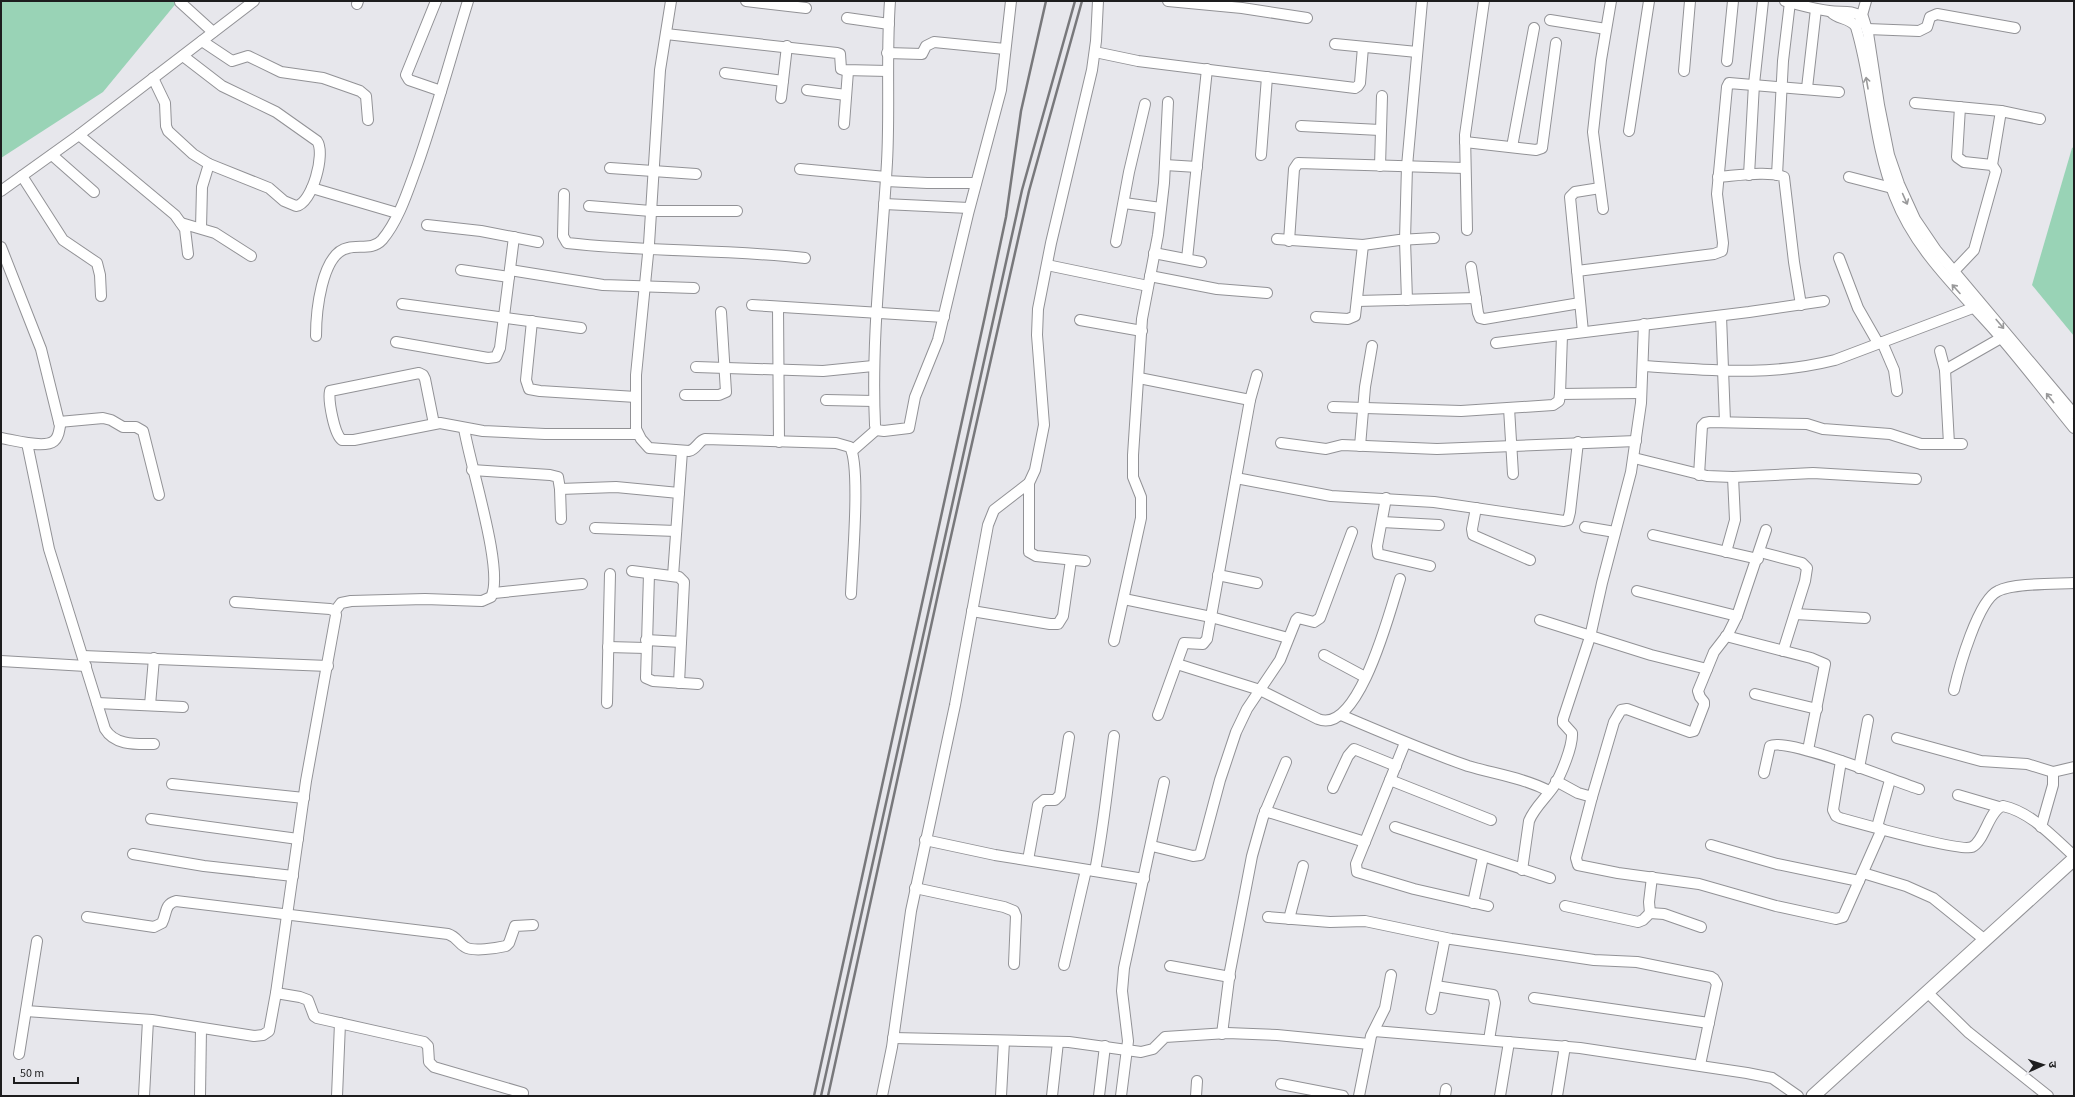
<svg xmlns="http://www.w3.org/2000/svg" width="2075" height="1097" font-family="'Source Sans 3','Noto Sans Devanagari',sans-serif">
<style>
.green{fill:#99d3b6}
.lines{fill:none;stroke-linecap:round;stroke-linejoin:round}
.minor-casing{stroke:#929296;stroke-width:12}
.major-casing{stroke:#929296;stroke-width:15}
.minor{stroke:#fff;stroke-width:10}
.major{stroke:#fff;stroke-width:13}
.rail{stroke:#78787b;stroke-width:2.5}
.oneway{stroke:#99999a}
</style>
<rect width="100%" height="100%" fill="#e7e7ec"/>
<g class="green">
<path d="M1,1H178L103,92L1,158Z"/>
<path d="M2074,147V336L2032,285L2072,148Z"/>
</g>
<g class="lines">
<g class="minor-casing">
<g id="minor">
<path d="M436,1L406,75L409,80L441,91"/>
<path d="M671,1L660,70L649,244L636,375V429L641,439L649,448L689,451C697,449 698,441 705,439L836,443L850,447C861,467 852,566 851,594"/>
<path d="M746,1L806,8"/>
<path d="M890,1C886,55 890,108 887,162C882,250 871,337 875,425L876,430L884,431L909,428L915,397L938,340L968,214L1001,90L1011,1"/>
<path d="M1168,1L1242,8L1307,18"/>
<path d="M1785,1C1799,5 1814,9 1829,11C1842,13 1850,9 1863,17L1868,33L1879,105L1889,155L1899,184L1915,219L1936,250L2074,414"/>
<path d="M180,2L213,32"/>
<path d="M357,4L358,1"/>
<path d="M1831,12C1838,20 1850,17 1856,27C1873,83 1873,143 1895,197C1916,251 1959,290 1996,332C2023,363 2048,396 2074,428"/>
<path d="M847,18L889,24"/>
<path d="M1550,20L1606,29"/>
<path d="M1860,22L1866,1"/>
<path d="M1867,29L1919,31L1927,27L1930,17L1937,14L2015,28"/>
<path d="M666,34L837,53L840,54L841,69L844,70L888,71"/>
<path d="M202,41L232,61L248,56L281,72L323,78L360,91L366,96L368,120"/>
<path d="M1335,44L1417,52"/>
<path d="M1095,52L1138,61L1355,88L1358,86L1360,83L1363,47"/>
<path d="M887,53L922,54L926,46L934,42L1005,49"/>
<path d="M1727,61L1733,1"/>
<path d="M1684,71L1690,1"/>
<path d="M725,73L783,81"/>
<path d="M153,78L165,103L166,126L168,131L193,154L209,164L269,188L284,201L296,206C312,204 326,153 317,141L276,112L222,86L183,56"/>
<path d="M1807,88L1816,9"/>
<path d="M807,90L846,95"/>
<path d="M781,98L787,46"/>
<path d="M1915,103L2001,111L2040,119"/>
<path d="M844,124L848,71"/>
<path d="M1301,126L1380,130"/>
<path d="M1629,131L1649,1"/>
<path d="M79,135L175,215L185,229L188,254"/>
<path d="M1465,142L1536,150L1542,148L1556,43"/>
<path d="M1512,147L1534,28"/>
<path d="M52,155L94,192"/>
<path d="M1261,155L1267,77"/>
<path d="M1165,165L1197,167"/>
<path d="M1992,165L2001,111"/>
<path d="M1380,166L1382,96"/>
<path d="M610,168L696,174"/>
<path d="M800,169L886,177"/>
<path d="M1749,175L1754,84L1763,1"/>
<path d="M1777,175L1783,61L1790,2"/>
<path d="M22,176L63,240L97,263L100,275L101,296"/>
<path d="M1718,177C1734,176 1770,170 1784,177L1794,262L1801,305"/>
<path d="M1849,177L1892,188"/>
<path d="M886,181L927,183H976"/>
<path d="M312,188L397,213"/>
<path d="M1,191L79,135L254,1"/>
<path d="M564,194L563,236L567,243C646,252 726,249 805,258"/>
<path d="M1124,203L1161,208"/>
<path d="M884,204L969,208"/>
<path d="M589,206L651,211H737"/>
<path d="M1603,209L1593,132L1601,60L1611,1"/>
<path d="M181,223L215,233L251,256"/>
<path d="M427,225L481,231L538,242"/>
<path d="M201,228L202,187L209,164"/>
<path d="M1467,230L1465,135L1484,1"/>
<path d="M1277,239L1363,245L1399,240L1434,238"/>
<path d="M1289,241L1294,169L1298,163L1465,168"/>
<path d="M1116,242L1129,172L1145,104"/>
<path d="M1,247L41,349L60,426C59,431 59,437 54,441C44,449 13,440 1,438"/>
<path d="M1154,253L1201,262"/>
<path d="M1839,258L1858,308L1878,343"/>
<path d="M1187,259L1207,69"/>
<path d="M1047,265L1148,286"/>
<path d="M1471,267L1478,313L1480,318L1484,319L1580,303"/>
<path d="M461,270L509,277"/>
<path d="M510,270L603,285L694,288"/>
<path d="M1577,271L1714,254L1722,251L1723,243L1717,194L1727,87L1729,83L1839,92"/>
<path d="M1954,271L1974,250L1996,171L1992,165L1964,162L1957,157L1960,107"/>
<path d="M1150,276L1217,289L1267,293"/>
<path d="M1407,300L1405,240L1407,166L1422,1"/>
<path d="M1357,301L1476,298"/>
<path d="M402,304L581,328"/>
<path d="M752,305L944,317"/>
<path d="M778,307L779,442"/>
<path d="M1721,316L1725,422"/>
<path d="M1316,317L1348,319L1355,316L1363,245"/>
<path d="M1080,320L1142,331"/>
<path d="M532,321L526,380L529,389L540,391L636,397"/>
<path d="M1583,332L1570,197L1575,192L1600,188"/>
<path d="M316,336C316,314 321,253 348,248C359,245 373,250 382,240C399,220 408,190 417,166C436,112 451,56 468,1"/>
<path d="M396,342L488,358L496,357L500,348L514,237"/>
<path d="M1882,342L1894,370L1897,391"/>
<path d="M1496,343L1749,312L1824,301"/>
<path d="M1940,351L1945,370L1949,444"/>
<path d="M1643,366C1712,370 1767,377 1835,360L1978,306"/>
<path d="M696,367L823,371L873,366"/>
<path d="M1945,370L2001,338"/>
<path d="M1139,378L1250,400"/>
<path d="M1560,394L1641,393"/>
<path d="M685,395H719L726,392L721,312"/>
<path d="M826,400L874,401"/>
<path d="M1333,407L1461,411L1553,405L1559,401L1560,394L1562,335"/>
<path d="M1509,408L1513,474"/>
<path d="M59,422L103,418L111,420L123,427H136L143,431L159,495"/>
<path d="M434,424L425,379L423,375L419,373L330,391C328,400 334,434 342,440H354L440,423L483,431L545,434H637"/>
<path d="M27,443L49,549L105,729C115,746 137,744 154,744"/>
<path d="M1281,443L1326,449L1342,445L1437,449L1636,441"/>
<path d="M1360,446L1365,387L1372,346"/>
<path d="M852,451L876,430"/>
<path d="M1634,458L1707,476L1733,477L1813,473L1916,479"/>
<path d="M472,470L550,475L558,477L560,489L561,519"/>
<path d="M1699,475L1702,426L1705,423L1710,422L1807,424L1823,429L1890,434L1921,444H1962"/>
<path d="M1236,478L1331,496L1434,502L1564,521L1568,520L1570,512L1578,442"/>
<path d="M1029,483V552L1036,556L1085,561"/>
<path d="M560,489L616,487L679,493"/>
<path d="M1386,498L1377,546L1378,554L1430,566"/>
<path d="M1476,508L1472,529L1473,535L1530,560"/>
<path d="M1382,522L1439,525"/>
<path d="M1585,527L1615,532"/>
<path d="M595,528L676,531"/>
<path d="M1653,535L1758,559"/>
<path d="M1726,552L1735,520L1733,477"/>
<path d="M1760,552L1802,563L1807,568L1805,581L1783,651"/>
<path d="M632,571L679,577L684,582L679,683"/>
<path d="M649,574L646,678L653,681L698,684"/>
<path d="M1218,575L1257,583"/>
<path d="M673,576L682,451"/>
<path d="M1637,591L1737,616"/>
<path d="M494,593L582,584"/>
<path d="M1124,599L1211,617L1288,638"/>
<path d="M335,611L341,603L351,601L425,599L482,601L491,597C505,572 469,462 464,428"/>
<path d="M972,611L1050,624H1058L1063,616L1071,560"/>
<path d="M1795,614L1865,618"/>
<path d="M1540,620L1651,655L1707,669"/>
<path d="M1726,636L1811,658L1825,664L1808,750"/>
<path d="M646,640L681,642"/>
<path d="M1114,641L1141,518V497L1133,477V455L1142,319L1158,235L1164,183L1168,102"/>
<path d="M608,647L646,648"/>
<path d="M1324,655L1365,677"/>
<path d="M83,656L328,666"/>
<path d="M1,661L86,666"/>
<path d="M1177,664L1260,690L1318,719C1359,736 1391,607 1400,579"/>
<path d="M1954,690C1959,668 1978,600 1998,591C2014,583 2055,584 2074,583"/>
<path d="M1755,694L1817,709"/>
<path d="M97,703L183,707"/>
<path d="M607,703L610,574"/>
<path d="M150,705L154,658"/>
<path d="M1158,715L1184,643L1203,644L1207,639L1250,400L1257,375"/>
<path d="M1341,715C1383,733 1425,751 1468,766C1495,774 1524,778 1549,791"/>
<path d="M1897,738L1981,761L2027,764L2053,772V785L2041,827"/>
<path d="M1405,743L1356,864L1357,872L1414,889L1488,906"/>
<path d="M1841,761L1833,810L1836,816L1840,818C1858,823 1961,852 1972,847C1985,841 1989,809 2003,806C2031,812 2053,837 2074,856"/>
<path d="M1859,768L1868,720"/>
<path d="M2053,772L2074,767"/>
<path d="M1764,773L1770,746C1788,737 1894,781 1919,789"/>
<path d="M1390,780L1491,820"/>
<path d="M1556,781L1578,793L1592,797L1614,722L1621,710L1627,709L1690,732L1694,731L1704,705V702L1700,697L1698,691L1714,652L1728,634L1737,616L1766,530"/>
<path d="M172,784L304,798"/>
<path d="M1333,788L1348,756L1354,749L1396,766"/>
<path d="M1958,795L1999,807"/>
<path d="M1592,797L1576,858L1578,865L1618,873L1699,884L1776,906L1836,919L1843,917L1882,829"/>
<path d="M1265,811L1365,842"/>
<path d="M151,819L298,839"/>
<path d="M1395,827L1550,878"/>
<path d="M1877,827L1890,780"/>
<path d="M925,840L995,855L1144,879"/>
<path d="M1711,845L1777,864L1859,881"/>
<path d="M1152,846L1193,856L1200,855L1220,780L1236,732L1247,709L1280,660L1296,620L1298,618L1314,622L1320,618L1352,532"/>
<path d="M133,854L204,866L293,876"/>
<path d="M1028,860L1038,805L1044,800H1055L1060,795L1069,737"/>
<path d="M1522,870L1529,821C1534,808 1546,798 1554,786C1561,775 1573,746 1572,733L1563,723V719L1590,637L1602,583L1631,472L1641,403L1644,324"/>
<path d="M1095,871C1104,826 1108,781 1114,736"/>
<path d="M1863,873L1906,886L1933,898L1985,940"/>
<path d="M915,888L1004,907L1014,911L1016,916L1014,964"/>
<path d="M1473,903L1483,857"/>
<path d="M1565,906L1638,922L1643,920L1650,913L1664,914L1701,927"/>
<path d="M1650,913L1649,902L1652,877"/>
<path d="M87,917L154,927L162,923C167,914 164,904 176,901L448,934C457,937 458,943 465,947C473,952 497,948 506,946L509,943L515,926L533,925"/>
<path d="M1268,917L1330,922L1365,921L1451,939L1594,960L1637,962L1711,977L1714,979L1717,984L1700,1065"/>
<path d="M1289,919L1303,866"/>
<path d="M1064,965L1086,870"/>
<path d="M1170,966L1230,977"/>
<path d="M1436,986L1493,995L1495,1003L1489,1040"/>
<path d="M1927,992L1968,1032L2048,1096"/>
<path d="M276,993L300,997L308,1000L314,1016L317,1018L424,1042L428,1046L429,1062L434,1067L523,1093"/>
<path d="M1534,998L1709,1023"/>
<path d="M1431,1009L1445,938"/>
<path d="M26,1011L152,1020L254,1036L263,1035L269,1031L276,993L306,781L336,615L335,611L330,609L235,602"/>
<path d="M1374,1031L1580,1048L1747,1073L1772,1078L1798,1096"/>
<path d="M1222,1034L1230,971L1252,856L1263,817L1286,762"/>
<path d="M893,1038L1069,1042L1141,1052L1153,1049L1165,1037L1227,1033L1277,1035L1369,1044"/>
<path d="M19,1054L37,941"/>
<path d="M1281,1084L1343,1096"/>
<path d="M144,1096L148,1020"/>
<path d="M200,1096L201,1028"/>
<path d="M337,1096L340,1023"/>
<path d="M882,1096L892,1047L911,911L955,705L988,525L994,510L1029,483L1035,470L1044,425L1037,335L1038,309L1051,243L1092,70L1096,41L1098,1"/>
<path d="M1001,1096L1004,1041"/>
<path d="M1052,1096L1058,1042"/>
<path d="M1099,1096L1105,1046"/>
<path d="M1121,1096L1128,1041L1122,991L1124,968L1164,782"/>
<path d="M1196,1096L1197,1081"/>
<path d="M1359,1096L1371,1036L1385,1008L1391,975"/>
<path d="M1445,1096L1446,1089"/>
<path d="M1500,1096L1509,1042"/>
<path d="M1557,1096L1565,1046"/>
</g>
</g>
<g class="major-casing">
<path id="major" d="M1813,1096L2074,859"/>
</g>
<use href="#minor" class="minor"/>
<use href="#major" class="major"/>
<g class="rail">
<path d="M814,1096L985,316L1006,217L1021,111L1046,1"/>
<path d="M821,1096L1022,190L1075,1"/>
<path d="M828,1096L942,576L1029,191L1082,1"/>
</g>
</g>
<defs><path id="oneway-shaft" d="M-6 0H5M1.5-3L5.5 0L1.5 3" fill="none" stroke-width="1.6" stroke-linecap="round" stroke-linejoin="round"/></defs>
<g class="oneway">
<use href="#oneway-shaft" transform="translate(1867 83) rotate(-100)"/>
<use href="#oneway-shaft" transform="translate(1905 199) rotate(66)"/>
<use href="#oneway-shaft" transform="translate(1956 289) rotate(-132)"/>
<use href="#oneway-shaft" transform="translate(2000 324) rotate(50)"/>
<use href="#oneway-shaft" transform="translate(2050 398) rotate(-128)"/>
</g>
<rect width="2075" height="1097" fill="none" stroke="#1d1d1e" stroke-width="4"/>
<g transform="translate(2043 1065) rotate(87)" stroke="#e7e7ec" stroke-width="3" paint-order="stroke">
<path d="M0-3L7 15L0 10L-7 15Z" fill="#1d1d1e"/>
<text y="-6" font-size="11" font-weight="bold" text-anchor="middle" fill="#1d1d1e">उ</text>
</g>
<path d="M14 1077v6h64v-6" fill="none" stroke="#1d1d1e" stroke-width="2"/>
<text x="20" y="1077" font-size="12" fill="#1d1d1e" stroke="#e7e7ec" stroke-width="3" paint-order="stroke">50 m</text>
</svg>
